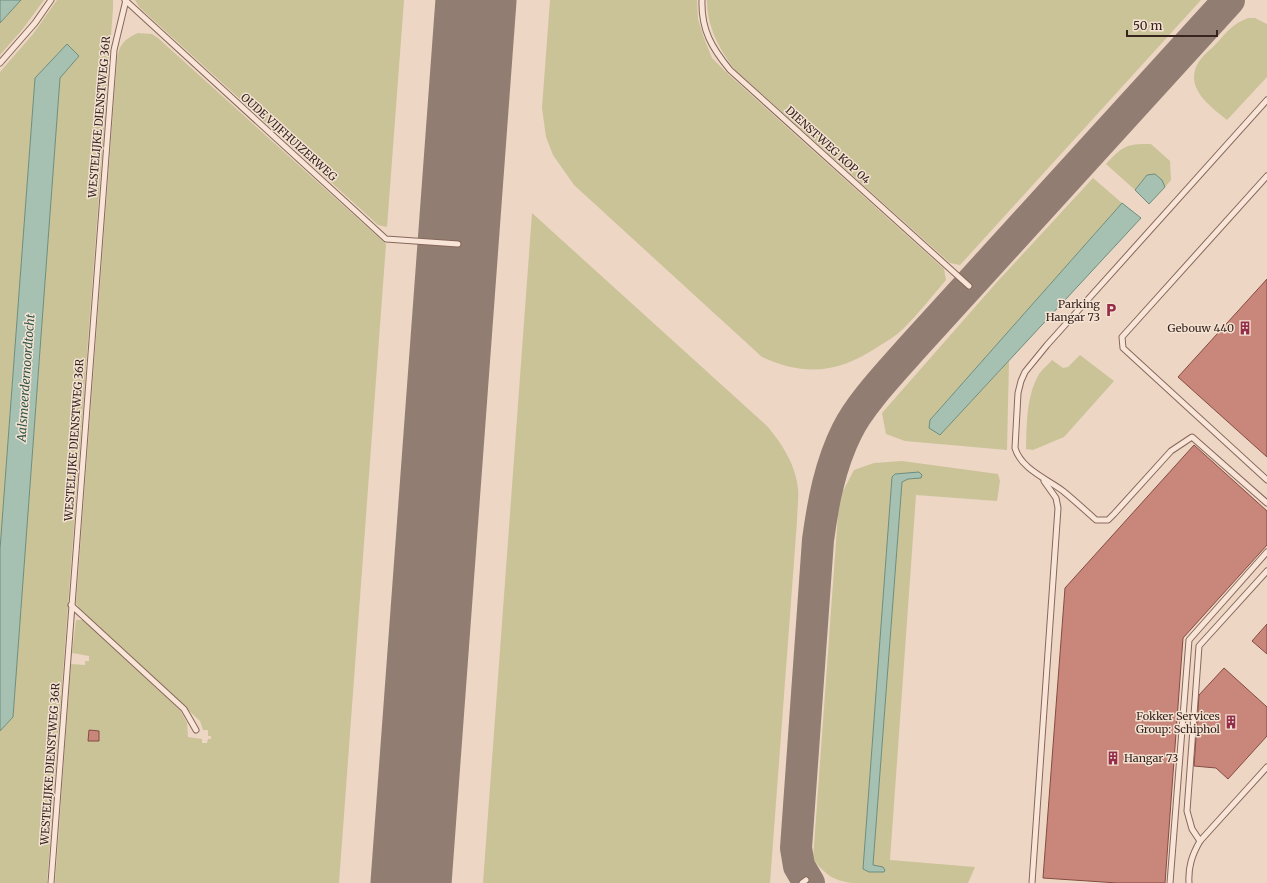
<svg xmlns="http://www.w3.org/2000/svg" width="1267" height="883" font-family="Merriweather,serif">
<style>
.green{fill:#cac398;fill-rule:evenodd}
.water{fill:#a6c0b1;stroke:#6d8e7d}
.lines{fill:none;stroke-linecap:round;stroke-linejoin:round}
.taxiway{stroke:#927d72;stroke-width:32}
.runway{stroke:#927d72;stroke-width:81}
.building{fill:#c9877b;stroke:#854b42}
.lane-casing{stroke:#87675b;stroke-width:7}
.lane{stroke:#f8e5d7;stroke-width:5}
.labels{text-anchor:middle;stroke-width:3;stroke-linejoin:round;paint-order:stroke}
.street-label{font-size:11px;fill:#37241f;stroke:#f4e2d3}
.poi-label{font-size:11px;fill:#37241f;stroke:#f4e2d3;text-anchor:end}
.water-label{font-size:12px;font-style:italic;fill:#2e5649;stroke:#f4e2d3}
</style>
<rect width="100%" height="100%" fill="#edd6c4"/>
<g class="green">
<path d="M21,0H44L22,30L0,55V23Z"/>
<path d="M57,0H113V9L47,883H0V731L13,717L60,78L79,56L67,44L35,78L0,549V72L33,34Z"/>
<path d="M135,0H404L387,227L378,225L139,7Z"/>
<path d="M550,0H697L698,19L704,38L712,58L728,74L944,269L946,280C932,296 919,313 904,328C897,335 888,341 879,346C839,373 806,377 762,357L574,185L553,155L546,137L542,108Z"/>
<path d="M707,0H1201L960,265L950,263L735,70C719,49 707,27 707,0Z"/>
<path d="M1248,18H1255L1267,24V77L1227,120C1210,106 1184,88 1198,63C1202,56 1210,50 1215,45C1226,33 1232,24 1248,18Z"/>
<path d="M138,33L152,34L158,38L386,244L339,883H55L71,664L85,665V661H89V656L72,653L76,620H83L180,710L187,723L188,737L202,739V743H207L208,739H211V736H208V730H203L200,721L79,608L76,603L117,60C119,45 124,39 138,33Z"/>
<path d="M1151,144L1170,161L1171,180L1165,187L1162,180L1147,175L1135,190L1106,164C1123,146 1125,144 1151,144Z"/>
<path d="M1093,178L1122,203L930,420L940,435L1009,361L1007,450L905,441L886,434L882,413L997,282Z"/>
<path d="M532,213L768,427C783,445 796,466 798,489C799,499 797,511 797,521L770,883H483Z"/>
<path d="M1080,355L1114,381L1064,437L1033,450L1026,449C1027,425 1026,398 1038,376C1041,370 1048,365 1052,360L1063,368L1068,367Z"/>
<path d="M902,461L998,474L1000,481L997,501L916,495L890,860L975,867L968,883H852C832,880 826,875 813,859L838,514L843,491L854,470L874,463ZM892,477L921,478L908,479L902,482L873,865Z"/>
</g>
<g class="water">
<path d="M0,0H21L0,23Z"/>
<path d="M67,44L79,56L60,78L13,717L0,731V549L35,78Z"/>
<path d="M1155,174L1162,180L1165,187L1149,204L1135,190L1147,175Z"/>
<path d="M1122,203L1141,218L940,435L929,428L930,420Z"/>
<path d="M919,472L922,475L921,478L908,479L902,482L873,865L883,867L885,870L884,872H869L863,869L892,477L895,474Z"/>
</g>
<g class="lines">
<path class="taxiway" d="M809,883L799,866L796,848L818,540C823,503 830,465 847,431C860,404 891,372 911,349L1229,0"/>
<path class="runway" d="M411,883L476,0"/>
</g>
<g class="building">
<path d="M1267,279V457L1178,377Z"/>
<path d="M1194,445L1267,511V545L1183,638L1165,883H1118L1043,878L1065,588Z"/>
<path d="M1267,624V654L1252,641Z"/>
<path d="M1224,668L1267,707V736L1228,779L1216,768L1194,766L1199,695Z"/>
<path d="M89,730L99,731V741H88Z"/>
</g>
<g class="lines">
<g class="lane-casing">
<g id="lane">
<path d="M125,0L386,239L458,244"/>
<path d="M702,0C701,30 712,48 730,70L969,286"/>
<path d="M0,63L35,23L51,0"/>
<path d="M1267,100L1047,345L1025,372L1021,381L1018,393L1015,448C1021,469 1047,479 1063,491C1074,500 1085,510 1096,520H1108L1114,514L1171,451L1192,437L1267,503"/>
<path d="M1267,176L1122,337L1123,348L1267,480"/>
<path d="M71,605L184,709L196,730"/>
<path d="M1200,841L1192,829L1187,811L1199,646L1267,571"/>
<path d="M51,883L114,50L126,0"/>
<path d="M802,883L806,880"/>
<path d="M1032,883L1058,508L1056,498L1044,481"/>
<path d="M1170,883L1189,640L1267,552"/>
<path d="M1189,883C1188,867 1192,855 1200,841L1267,767"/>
</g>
</g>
<use href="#lane" class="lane"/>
</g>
<defs>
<g id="parking-bare" transform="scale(1.08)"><path d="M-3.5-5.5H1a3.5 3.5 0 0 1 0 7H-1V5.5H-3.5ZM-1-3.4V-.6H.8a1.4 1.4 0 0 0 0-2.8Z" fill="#942d49" stroke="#f4e2d3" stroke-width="2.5" paint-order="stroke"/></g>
<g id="building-bare" transform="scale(1.08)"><path d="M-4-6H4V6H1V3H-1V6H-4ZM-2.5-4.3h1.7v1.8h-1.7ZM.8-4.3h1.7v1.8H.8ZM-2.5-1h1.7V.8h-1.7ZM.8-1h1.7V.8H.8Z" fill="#942d49" stroke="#f4e2d3" stroke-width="2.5" paint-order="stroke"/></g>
</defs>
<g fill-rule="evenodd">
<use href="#parking-bare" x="1111" y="310"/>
<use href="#building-bare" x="1245" y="328"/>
<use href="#building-bare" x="1231" y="722"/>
<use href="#building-bare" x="1113" y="758"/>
</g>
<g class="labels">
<g class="street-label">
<text transform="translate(99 117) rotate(-85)" y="4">WESTELIJKE DIENSTWEG 36R</text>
<text transform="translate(289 137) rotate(42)" y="4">OUDE VIJFHUIZERWEG</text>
<text transform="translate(828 145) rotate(42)" y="4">DIENSTWEG KOP 04</text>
<text transform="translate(74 440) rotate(-86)" y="4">WESTELIJKE DIENSTWEG 36R</text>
<text transform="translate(50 764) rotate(-86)" y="4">WESTELIJKE DIENSTWEG 36R</text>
</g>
<g class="poi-label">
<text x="1100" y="308">Parking<tspan x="1100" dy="13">Hangar 73</tspan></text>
<text x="1234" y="332">Gebouw 440</text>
<text x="1220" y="720">Fokker Services<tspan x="1220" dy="13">Group: Schiphol</tspan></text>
<text x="1124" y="762" text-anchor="start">Hangar 73</text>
</g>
<g class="water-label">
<text transform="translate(26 378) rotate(-86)" y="4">Aalsmeerdernoordtocht</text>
</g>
</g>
<path d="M1127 30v6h90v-6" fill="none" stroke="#37241f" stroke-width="2"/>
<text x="1133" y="30" font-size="12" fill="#37241f" stroke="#f4e2d3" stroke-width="3" paint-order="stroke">50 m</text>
</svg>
